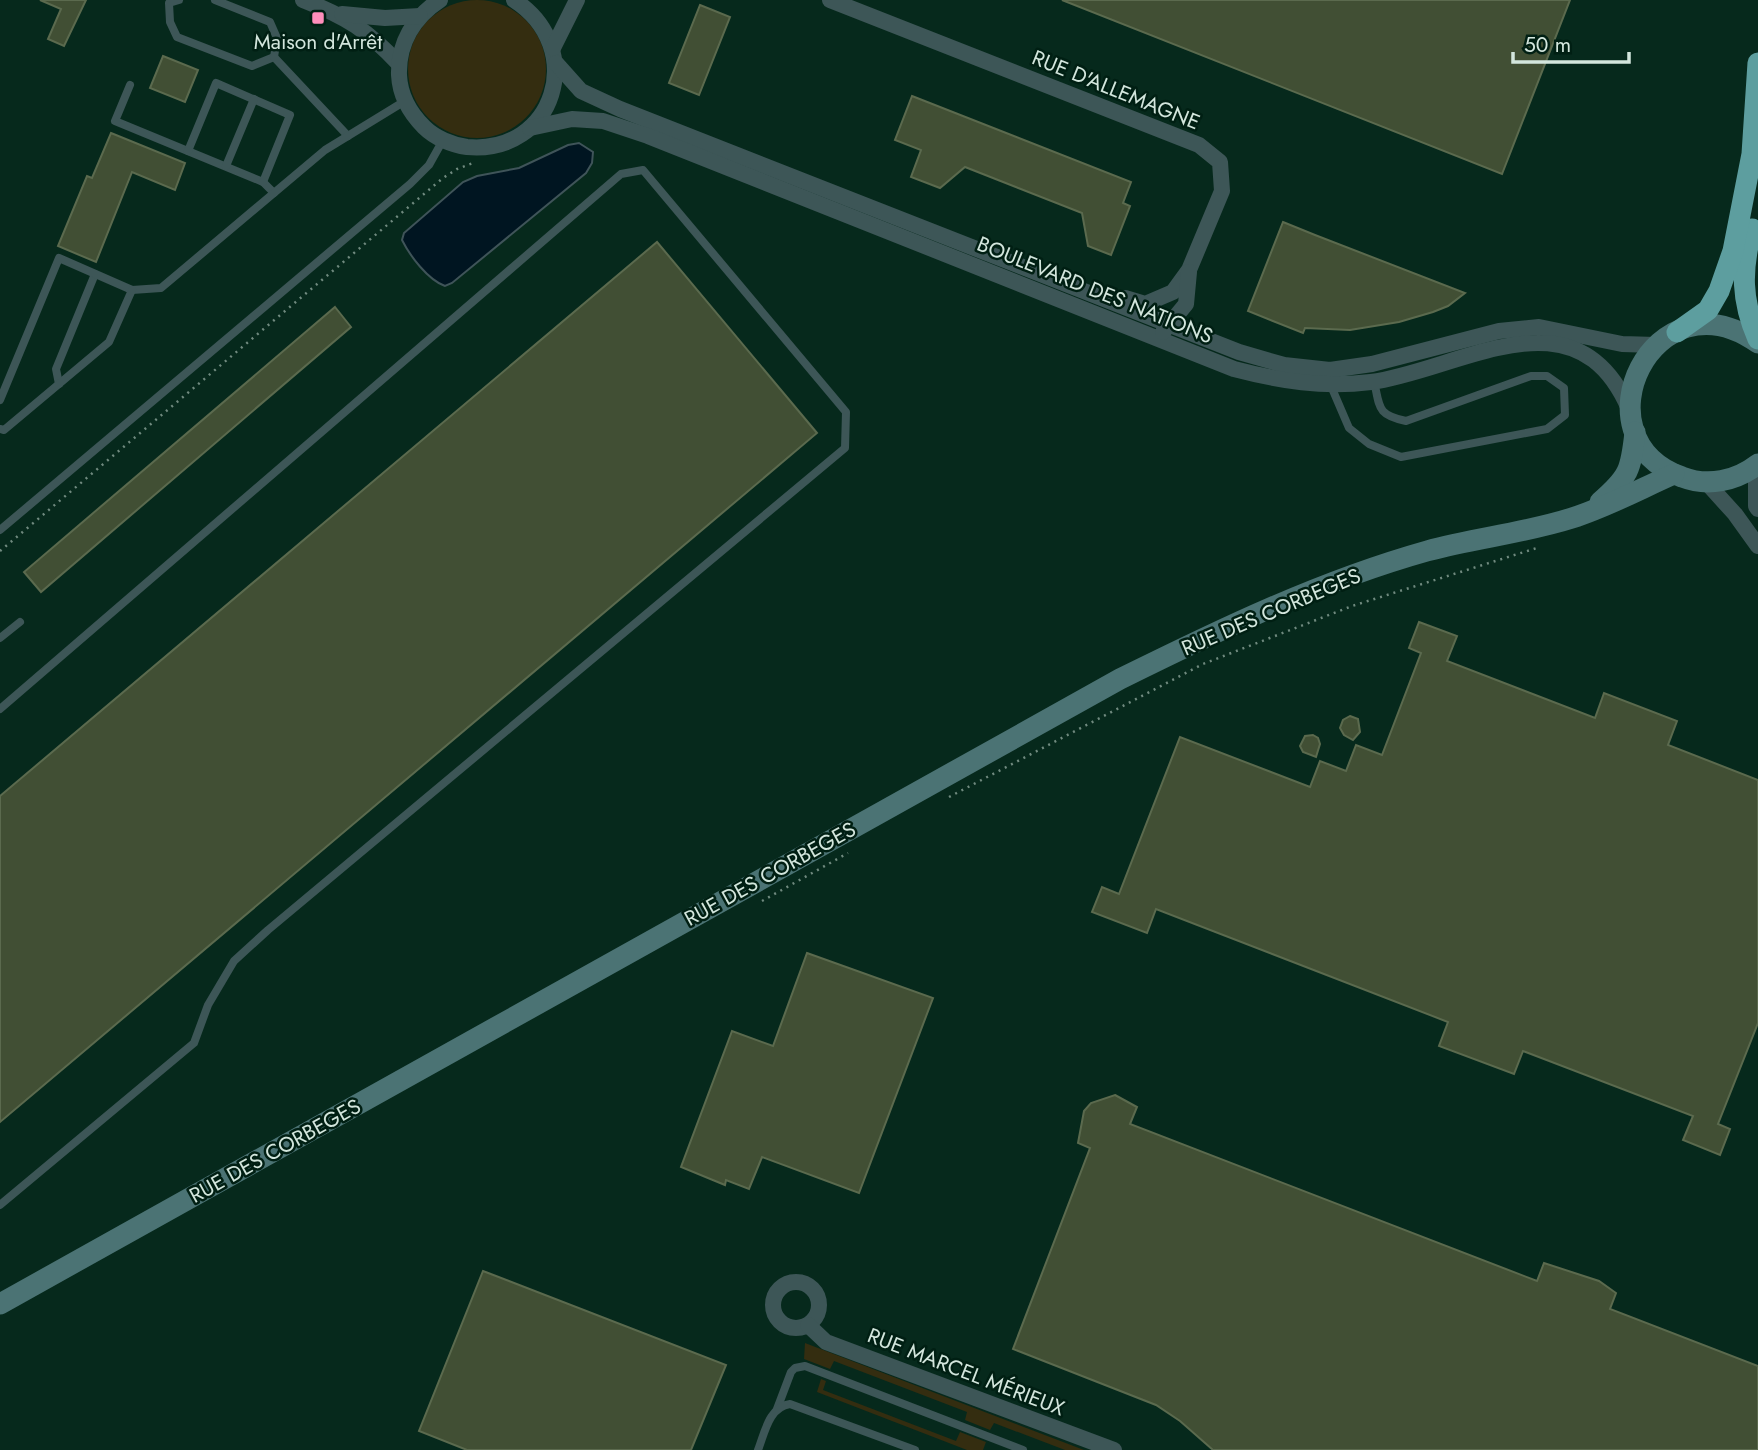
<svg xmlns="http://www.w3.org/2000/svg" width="1758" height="1450" font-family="Jost,sans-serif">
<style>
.green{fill:#342d10}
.water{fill:#001521;stroke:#3f5459;stroke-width:2}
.building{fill:#414f34;stroke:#5b6a4e;stroke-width:2}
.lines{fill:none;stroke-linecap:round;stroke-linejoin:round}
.path{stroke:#708a7f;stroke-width:2.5;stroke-dasharray:2 5;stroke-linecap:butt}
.lane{stroke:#3d5657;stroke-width:8}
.street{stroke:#3d5657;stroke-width:16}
.secondary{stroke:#4b7374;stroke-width:21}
.highway{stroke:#5d9e9f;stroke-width:21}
.poi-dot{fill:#fe8ebb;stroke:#001f13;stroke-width:2.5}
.labels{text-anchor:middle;stroke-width:5;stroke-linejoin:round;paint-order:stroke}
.poi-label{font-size:21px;fill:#d3e6dd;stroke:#001f13}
.street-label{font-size:21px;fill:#d3e6dd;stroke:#001f13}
</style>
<rect width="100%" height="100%" fill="#06291c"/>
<g class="green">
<circle cx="477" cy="69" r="69"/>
<path d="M805,1343L1084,1450H1065L994,1423L990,1430L965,1420L967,1412L834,1361L830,1369L804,1359Z"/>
<path d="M821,1379L826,1381L823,1390L956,1441L960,1432L986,1442L983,1450H967L817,1392Z"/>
</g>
<path class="water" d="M579,143L593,152L592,163L586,173L452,283L445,286C428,280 410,256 402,240L404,233L463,182L477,176L519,168L568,145Z"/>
<g class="building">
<path d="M40,0H86L64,46L48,39L61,9Z"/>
<path d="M1062,0H1570L1502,174Z"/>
<path d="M700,5L730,17L699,95L669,83Z"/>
<path d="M163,56L198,70L185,102L150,88Z"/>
<path d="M912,96L1131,182L1123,203L1130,206L1111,255L1088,246L1082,213L965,167L940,188L911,177L921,150L895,140Z"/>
<path d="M111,133L185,163L175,190L132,172L96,262L58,246L87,176L92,178Z"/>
<path d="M1283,222L1315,235L1465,293L1448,306L1433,312L1399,322L1350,330L1305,328L1303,333L1248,311Z"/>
<path d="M657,242L817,433L0,1122V796Z"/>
<path d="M335,307L351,327L41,592L24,572Z"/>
<path d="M1419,622L1457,636L1447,661L1595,718L1604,693L1677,721L1668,745L1758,780V1023L1718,1124L1730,1129L1720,1155L1683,1140L1693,1116L1523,1051L1514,1074L1439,1046L1448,1022L1156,909L1147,933L1092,912L1102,887L1119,894L1180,737L1310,787L1320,761L1346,771L1356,745L1382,755L1421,653L1409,648Z"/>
<path d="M1350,716L1358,719L1360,732L1353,740L1344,735L1340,728L1343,720Z"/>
<path d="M1313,735L1318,738L1320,744L1316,757L1303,752L1300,746L1305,736Z"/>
<path d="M807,953L933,998L859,1193L762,1157L749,1189L726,1180L725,1185L681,1167L732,1031L773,1046Z"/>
<path d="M1115,1095L1137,1107L1130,1124L1537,1281L1544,1263L1599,1281L1616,1293L1610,1309L1758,1366V1450H1213L1180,1421L1156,1405L1013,1349L1090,1148L1078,1143L1084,1111L1091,1103Z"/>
<path d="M483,1271L726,1365L691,1450H467L419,1431Z"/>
</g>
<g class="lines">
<g class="path">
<path d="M0,551L443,178L457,169L473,163"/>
<path d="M949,797L1203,664L1352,606L1540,547"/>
<path d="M762,901L848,853"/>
</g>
<g class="lane">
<path d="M179,0L169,3L170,22L177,37L252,66L274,57"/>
<path d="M215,0L270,22L277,38L274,57"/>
<path d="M274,57L348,136"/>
<path d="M130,85L115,121L263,182L274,193"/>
<path d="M188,151L216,83L290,115L263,182"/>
<path d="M226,166L254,99"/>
<path d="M59,384L56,369L95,274"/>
<path d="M1331,386L1349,428L1369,444L1401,457L1547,429L1565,415L1564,388L1547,376H1531L1406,421C1377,415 1380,408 1374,381"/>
<path d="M0,400L59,258L132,290L161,288L325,150L405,101"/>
<path d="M0,429L4,430L109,342L132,290"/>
<path d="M0,530L410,184L429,165L443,140"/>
<path d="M0,638L20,622"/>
<path d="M0,709L621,174L643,170L846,412L845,448L268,930L234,961L208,1005L194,1043L0,1205"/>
<path d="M777,1409L791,1372L795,1368L805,1366L1023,1450"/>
<path d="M758,1450C765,1432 769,1407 790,1404L915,1450"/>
</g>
<g class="street">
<path d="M303,0C347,17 367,30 399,64"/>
<path d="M440,0C414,17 398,43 399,75C400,96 410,113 424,127C435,138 452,145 467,147C555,155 588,48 514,0"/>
<path d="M830,0L1199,145L1220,162L1222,191L1189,270L1173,292L1145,304L1125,298"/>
<path d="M342,14L385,18L420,16"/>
<path d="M553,48L577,0"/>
<path d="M556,63L581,91L620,109L1239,352L1284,365L1330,370L1372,364L1499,331L1539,327L1622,344L1656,345"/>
<path d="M530,128L572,119L603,121L648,136L1234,369C1280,381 1323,388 1371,382C1460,370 1576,286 1629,409"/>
<path d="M1163,332L1186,304L1189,272"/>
<path d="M1756,466V506L1758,509"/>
<path d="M1706,482L1735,514L1758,546"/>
<circle cx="796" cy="1305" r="23"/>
<path d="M808,1325L826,1342L1114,1450"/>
</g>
<g class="secondary">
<path d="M1758,343C1654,269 1573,438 1682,477C1708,487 1736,481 1758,464"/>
<path d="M1600,502C1629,477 1631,470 1635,432"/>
<path d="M0,1304L1120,679C1219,630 1320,581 1427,551C1475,538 1525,533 1572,518C1607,507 1640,489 1674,474"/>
</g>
<g class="highway">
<path d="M1752,229C1741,270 1741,300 1758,339"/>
<path d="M1677,332L1708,310L1719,291L1733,251L1752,154L1758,63"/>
</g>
</g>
<rect class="poi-dot" x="311" y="11" width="14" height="14" rx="3.5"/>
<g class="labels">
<g class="poi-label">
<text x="318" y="49">Maison d'Arrêt</text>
</g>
<g class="street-label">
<text transform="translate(1116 90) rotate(22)" y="7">RUE D'ALLEMAGNE</text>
<text transform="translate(1095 290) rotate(22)" y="7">BOULEVARD DES NATIONS</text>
<text transform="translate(1271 612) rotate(-23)" y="7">RUE DES CORBEGES</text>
<text transform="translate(770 874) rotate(-29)" y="7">RUE DES CORBEGES</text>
<text transform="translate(275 1151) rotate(-29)" y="7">RUE DES CORBEGES</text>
<text transform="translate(966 1372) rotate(21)" y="7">RUE MARCEL MÉRIEUX</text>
</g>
</g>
<path d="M1513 52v10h116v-10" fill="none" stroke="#d3e6dd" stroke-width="3.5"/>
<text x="1524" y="52" font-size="21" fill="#d3e6dd" stroke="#001f13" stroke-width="5" paint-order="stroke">50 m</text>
</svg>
